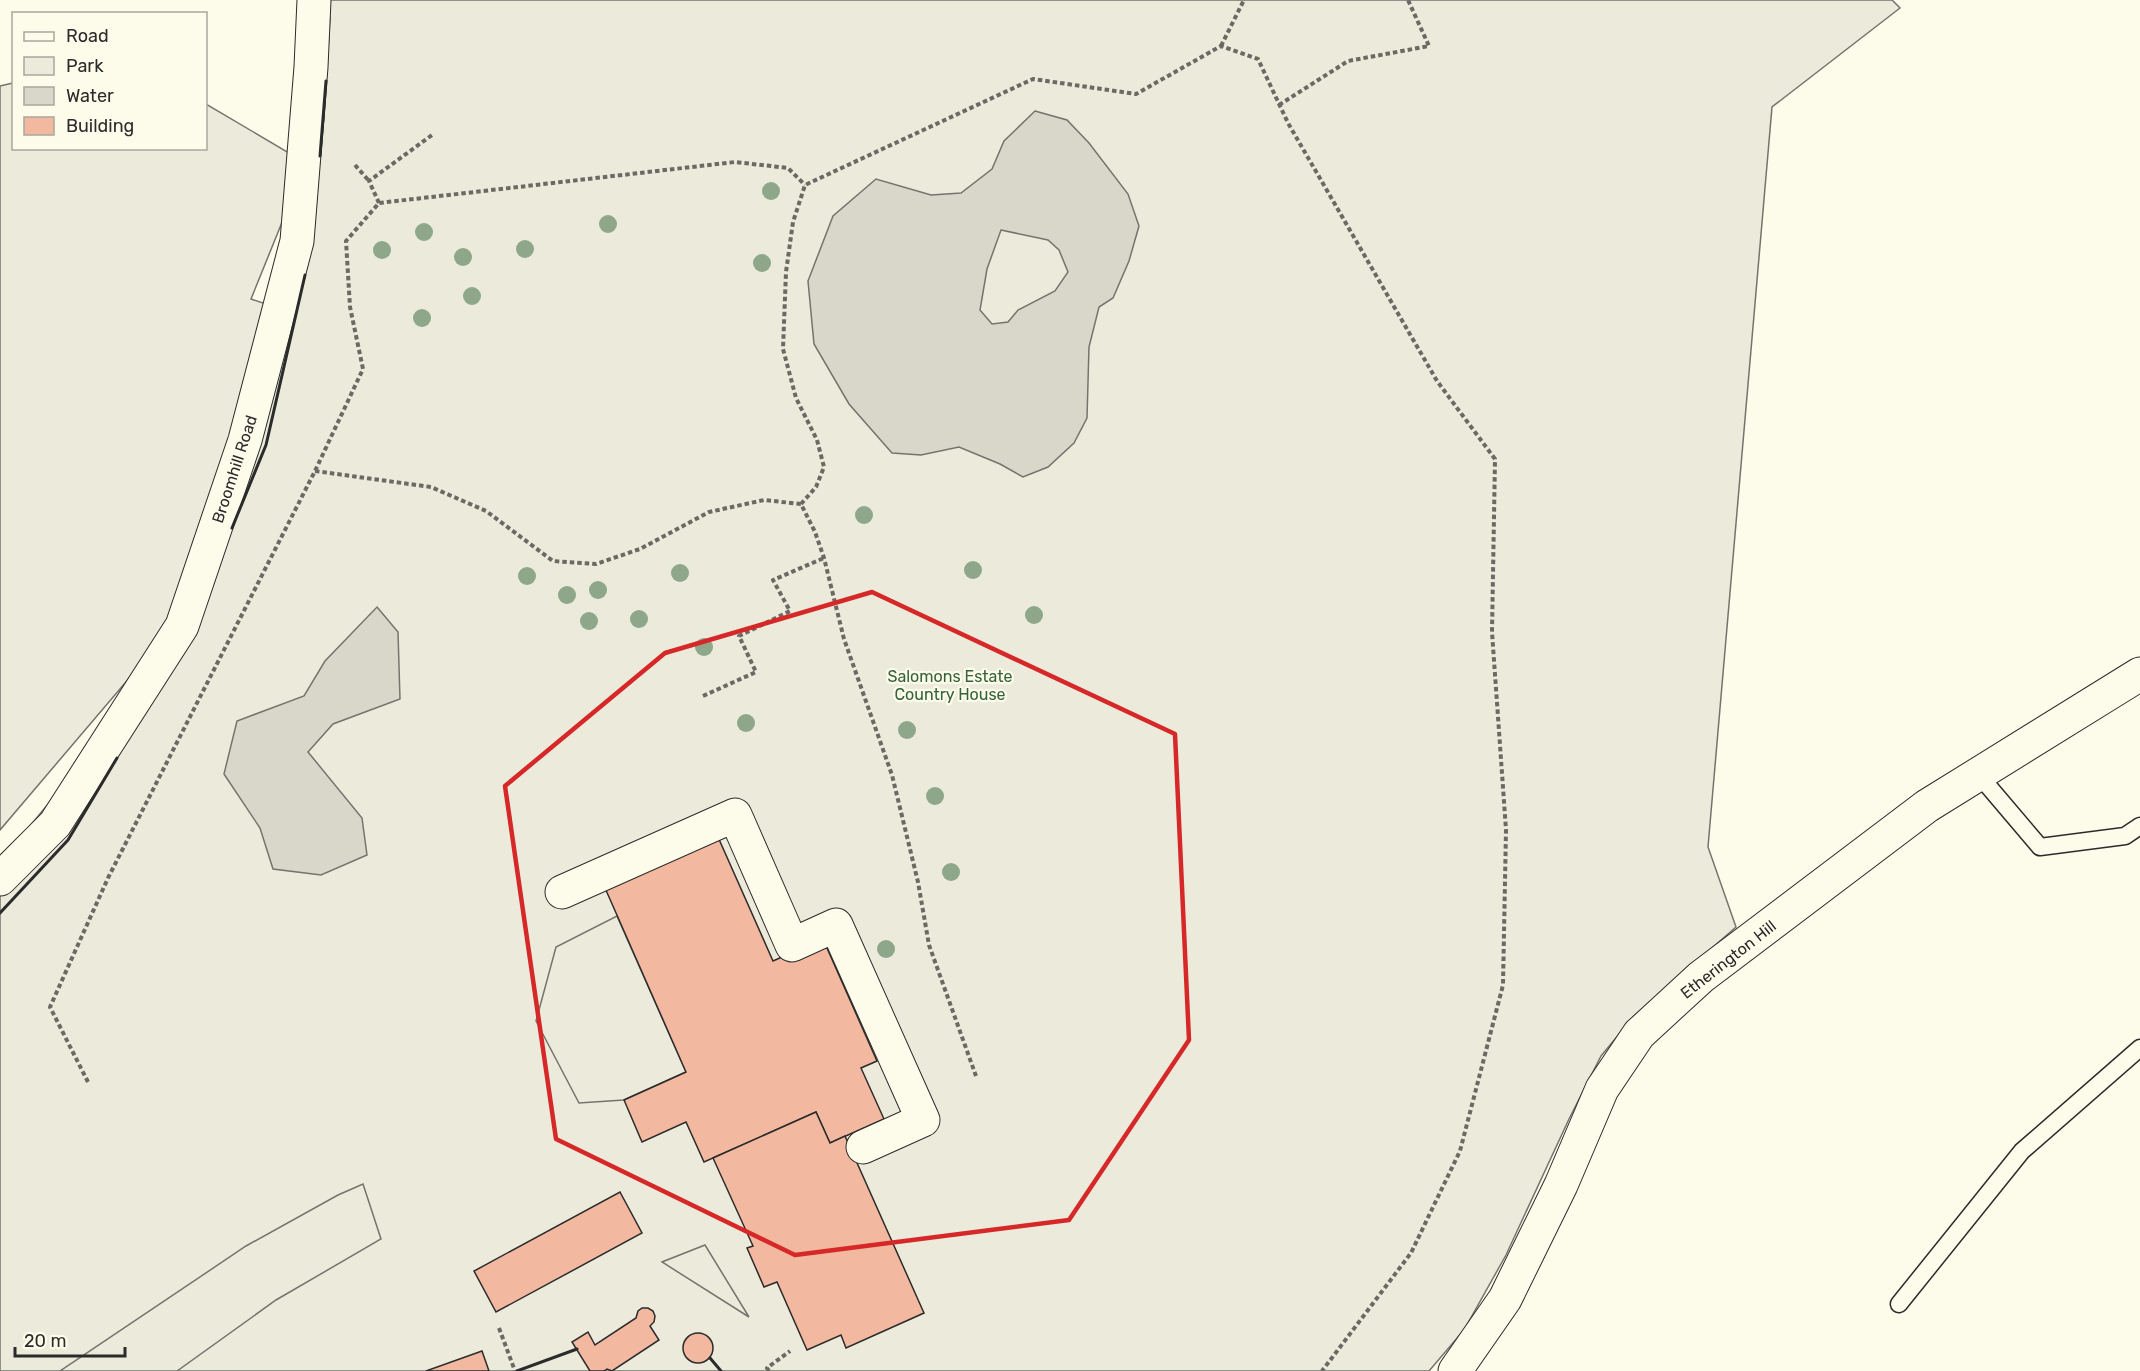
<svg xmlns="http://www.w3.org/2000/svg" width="2140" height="1371" font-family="Rubik,sans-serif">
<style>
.green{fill:#ecebdb;stroke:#74746e;stroke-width:1.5}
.parking{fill:#eceadb;stroke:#74746e;stroke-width:1.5}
.water{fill:#d8d7c9;stroke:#74746e;stroke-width:1.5;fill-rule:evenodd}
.building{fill:#f2b8a0;stroke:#2b2b2b;stroke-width:1.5}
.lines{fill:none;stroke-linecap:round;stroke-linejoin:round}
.lane-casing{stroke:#2b2b2b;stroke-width:19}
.street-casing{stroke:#2b2b2b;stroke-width:35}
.secondary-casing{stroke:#2b2b2b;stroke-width:35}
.path{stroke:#6a6964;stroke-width:4;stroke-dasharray:4.5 3;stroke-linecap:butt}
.lane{stroke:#fdfbea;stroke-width:16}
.street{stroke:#fdfbea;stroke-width:33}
.secondary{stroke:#fdfbea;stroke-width:33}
.wall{stroke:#2b2b2b;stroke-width:3}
.tree{fill:#8ea78a}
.marked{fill:none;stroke:#d62828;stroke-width:4.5;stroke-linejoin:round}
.labels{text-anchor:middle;stroke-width:4.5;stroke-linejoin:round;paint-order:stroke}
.street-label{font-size:16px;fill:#2b2b2b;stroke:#fdfbea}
.park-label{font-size:16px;fill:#34623c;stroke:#fdfbea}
</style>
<rect width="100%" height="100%" fill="#fdfbea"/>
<path class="green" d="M325,0H1892L1900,8L1772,107L1708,847L1736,927L1635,1015L1601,1056L1569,1119L1506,1255L1464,1330L1429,1371H0V862L93,750L148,656L0,830V86L13,83L14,148H206V104L306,163L251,299L296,314L311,249L324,117L330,18Z"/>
<g class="parking">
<path d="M617,916L686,1072L624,1100L579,1103L536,1021L556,947Z"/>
<path d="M363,1184L381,1239L276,1300L177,1371H60L246,1246L338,1195Z"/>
<path d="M705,1245L749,1317L662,1262Z"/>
</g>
<g class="water">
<path d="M1035,111L1067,120L1089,143L1128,194L1139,226L1129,261L1113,298L1099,307L1089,347L1087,418L1074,443L1048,467L1023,477L1000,464L959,447L921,455L892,453L849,404L814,344L808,281L833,216L876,179L931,195L961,193L992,169L1004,141ZM1001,230L1048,240L1059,250L1068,272L1055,291L1018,310L1008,322L992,324L980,310L987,269Z"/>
<path d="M377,607L398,632L400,699L333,724L308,752L362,818L367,855L321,875L273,869L260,828L224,774L237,721L304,696L325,661Z"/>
</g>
<g class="building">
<path d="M718,837L773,961L823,939L877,1061L861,1068L884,1119L830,1143L816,1112L704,1162L686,1122L642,1142L624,1100L686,1072L605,888Z"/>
<path d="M816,1112L830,1143L845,1136L924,1313L846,1348L841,1335L807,1350L777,1282L764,1287L747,1248L753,1246L713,1158Z"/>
<path d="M620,1192L642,1233L496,1312L474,1271Z"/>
<path d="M642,1308H648L653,1311L655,1316L654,1322L650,1326L659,1340L612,1371L607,1369L604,1371H590L572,1342L588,1332L595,1345L636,1318L638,1311Z"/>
<circle cx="698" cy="1348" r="15"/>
<path d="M482,1351L489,1371H426Z"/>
</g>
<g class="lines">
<g class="lane-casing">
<g id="lane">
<path d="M1978,774L2040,847L2125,836L2140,826"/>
<path d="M1899,1304L2022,1151L2140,1048"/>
</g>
</g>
<g class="street-casing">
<g id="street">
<path d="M0,879L55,824L182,626L245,440L297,241L311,67L314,0"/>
<path d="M562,892L735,815L792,945L836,925L923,1120L863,1147"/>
</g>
</g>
<g class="secondary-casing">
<path id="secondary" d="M1455,1371L1505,1299L1561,1185L1602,1089L1639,1034L1701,977L1927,806L2140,674"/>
</g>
<g class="path">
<path d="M1221,46L1244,0"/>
<path d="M1279,105L1348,61L1429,46L1408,0"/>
<path d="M355,165L369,181"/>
<path d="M379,203L369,181L432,135"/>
<path d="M315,471L431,487L486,511L553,561L596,564L640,549L709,512L764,500L801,504L815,532L824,558L844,639L892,775L918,882L929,945L976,1076"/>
<path d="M801,504L816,487L824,467L817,440L796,398L783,349L786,272L793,222L805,185L1033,79L1136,94L1221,46L1258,59L1288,123L1437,381L1495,459L1492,632L1506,830L1503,985L1460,1151L1411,1253L1322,1371"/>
<path d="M703,696L756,672L739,636L790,611L773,580L824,558"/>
<path d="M88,1082L50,1007L108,878L315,471L363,369L350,307L346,241L379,203L735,162L788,168L805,185"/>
<path d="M499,1328L515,1371"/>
<path d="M769,1371L767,1368L790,1351"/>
</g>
<use href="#lane" class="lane"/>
<use href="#street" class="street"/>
<use href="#secondary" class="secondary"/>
<g class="wall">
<path d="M320,156L326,81"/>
<path d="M232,528L266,445L305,275"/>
<path d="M0,913L68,840L117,758"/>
<path d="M710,1358L721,1371"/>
<path d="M517,1371L577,1349"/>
</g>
</g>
<g class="tree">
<circle cx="771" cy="191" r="9"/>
<circle cx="608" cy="224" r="9"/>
<circle cx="424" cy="232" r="9"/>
<circle cx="525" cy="249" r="9"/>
<circle cx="382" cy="250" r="9"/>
<circle cx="463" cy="257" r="9"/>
<circle cx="762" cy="263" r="9"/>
<circle cx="472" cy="296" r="9"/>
<circle cx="422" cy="318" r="9"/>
<circle cx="864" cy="515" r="9"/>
<circle cx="973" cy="570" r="9"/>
<circle cx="680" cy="573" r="9"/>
<circle cx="527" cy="576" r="9"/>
<circle cx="598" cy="590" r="9"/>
<circle cx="567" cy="595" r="9"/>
<circle cx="1034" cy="615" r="9"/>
<circle cx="639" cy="619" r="9"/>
<circle cx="589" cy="621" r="9"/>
<circle cx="704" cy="647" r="9"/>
<circle cx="746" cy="723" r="9"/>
<circle cx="907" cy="730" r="9"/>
<circle cx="935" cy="796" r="9"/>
<circle cx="951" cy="872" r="9"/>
<circle cx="886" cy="949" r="9"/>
</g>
<path class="marked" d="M872,592L1175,734L1189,1040L1069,1220L795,1255L556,1139L505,786L665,653Z"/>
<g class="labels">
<g class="street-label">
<text transform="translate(234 469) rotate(-72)" y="6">Broomhill Road</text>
<text transform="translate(1728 959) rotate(-38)" y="6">Etherington Hill</text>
</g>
<g class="park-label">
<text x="950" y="682">Salomons Estate<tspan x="950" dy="18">Country House</tspan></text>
</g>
</g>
<rect x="12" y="12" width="195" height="138" fill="#fdfbea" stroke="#a9a89e" stroke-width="1.5"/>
<rect x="24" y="32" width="30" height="9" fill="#fdfbea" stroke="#a9a89e" stroke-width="1.5"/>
<text x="66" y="42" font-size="18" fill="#2b2b2b">Road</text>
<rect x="24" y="57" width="30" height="18" fill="#ecebdb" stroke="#a9a89e" stroke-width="1.5"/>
<text x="66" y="72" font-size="18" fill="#2b2b2b">Park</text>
<rect x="24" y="87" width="30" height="18" fill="#d8d7c9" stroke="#a9a89e" stroke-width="1.5"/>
<text x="66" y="102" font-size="18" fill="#2b2b2b">Water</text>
<rect x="24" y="117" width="30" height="18" fill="#f2b8a0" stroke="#a9a89e" stroke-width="1.5"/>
<text x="66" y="132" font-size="18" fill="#2b2b2b">Building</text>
<path d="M15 1347v9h110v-9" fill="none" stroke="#2b2b2b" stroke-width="3"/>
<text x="24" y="1347" font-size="18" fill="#2b2b2b" stroke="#fdfbea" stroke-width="4.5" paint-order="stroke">20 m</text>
</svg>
